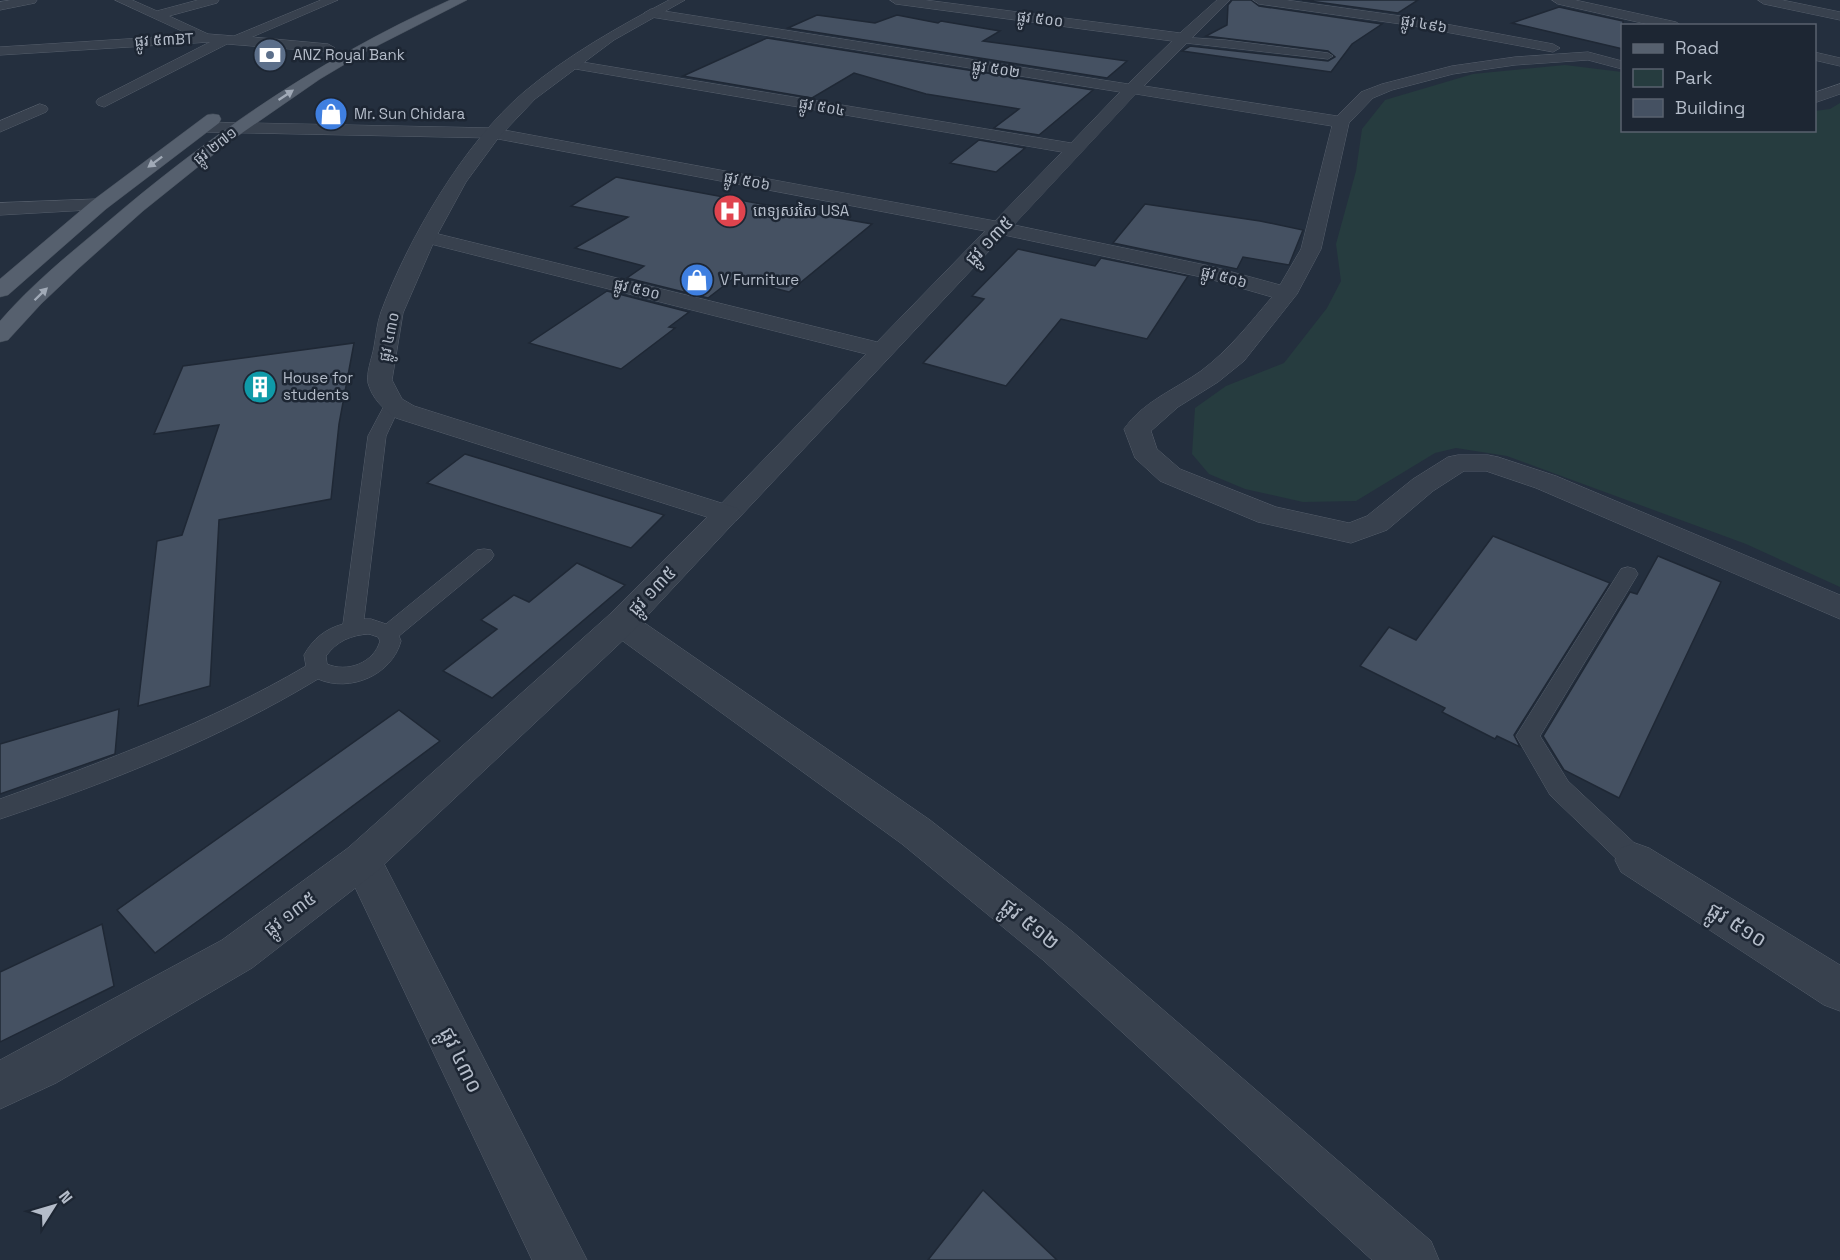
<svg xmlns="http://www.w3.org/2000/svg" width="1840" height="1260" font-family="'Space Grotesk','Noto Sans Khmer',sans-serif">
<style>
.green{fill:#263c3f}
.building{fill:#455162;stroke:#1f2835;stroke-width:1.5}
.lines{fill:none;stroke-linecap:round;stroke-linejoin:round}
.service-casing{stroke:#565f6c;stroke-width:1}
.minor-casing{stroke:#565f6c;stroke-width:1}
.tertiary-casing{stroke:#565f6c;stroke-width:1}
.primary-casing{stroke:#414a57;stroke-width:1}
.service{fill:#38414e;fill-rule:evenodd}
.minor{fill:#38414e;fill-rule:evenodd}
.tertiary{fill:#38414e;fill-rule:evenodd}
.primary{fill:#56606e;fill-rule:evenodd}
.oneway{fill:#a1aab7}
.labels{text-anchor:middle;stroke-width:5;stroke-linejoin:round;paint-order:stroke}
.far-street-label{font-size:15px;fill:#b4bcc9;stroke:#1d2633}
.far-poi-label{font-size:15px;fill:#b4bcc9;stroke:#1d2633;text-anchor:start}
.street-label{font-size:18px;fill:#b4bcc9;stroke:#1d2633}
.near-street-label{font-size:21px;fill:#b4bcc9;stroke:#1d2633}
</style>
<rect width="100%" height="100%" fill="#242f3e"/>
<path class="green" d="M1565,65L1622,72V130H1814L1815,111L1830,109L1840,103V587L1746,544L1507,456L1456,448L1435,453L1356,501L1303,502L1245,489L1209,474L1192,454L1195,408L1226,386L1284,363L1327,308L1341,281L1336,244L1356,171L1362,129L1385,100L1473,74Z"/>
<g class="building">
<path d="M1232,0H1251L1259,6L1382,24L1352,44L1331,72L1182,51L1190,46L1328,61L1335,57L1328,51L1206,36L1227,25L1228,5Z"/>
<path d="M1302,0H1418L1398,13Z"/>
<path d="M1559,7L1623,21V49L1512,23Z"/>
<path d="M817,15L875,23L897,15L938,23L941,21L1000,31L983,41L1127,61L1107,78L788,28Z"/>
<path d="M767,38L1093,90L1039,135L994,128L1019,109L926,94L854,73L812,98L683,76Z"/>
<path d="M979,140L1025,148L996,172L950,163Z"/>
<path d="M616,177L821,215L872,224L789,292L734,278L708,298L627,278L644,266L575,248L628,217L571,206Z"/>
<path d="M1145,204L1260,221L1303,230L1289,265L1243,257L1237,269L1113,243Z"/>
<path d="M1018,249L1095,266L1101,258L1188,276L1147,339L1061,319L1006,386L923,363L984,299L972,296Z"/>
<path d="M607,291L689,312L669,327L675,328L621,369L529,343Z"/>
<path d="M354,343L339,424L331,499L219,520L210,686L138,706L157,541L182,535L219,425L154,434L183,366Z"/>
<path d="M465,454L664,515L631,548L427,483Z"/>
<path d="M1493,536L1610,583L1514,735L1520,747L1497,736L1495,739L1442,712L1445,708L1360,666L1389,627L1416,640Z"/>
<path d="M1658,556L1721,582L1619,798L1564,770L1543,736L1630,592L1637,594Z"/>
<path d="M577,563L625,585L492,698L443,671L497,629L481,620L514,595L529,602Z"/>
<path d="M119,709L115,754L0,794V744Z"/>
<path d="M399,710L440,741L155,953L117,910Z"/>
<path d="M102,924L114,986L0,1042V972Z"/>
<path d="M983,1190L1057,1260H928Z"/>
</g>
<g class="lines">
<g class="service-casing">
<g id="service">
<path d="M1180,37L1225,40L1328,53L1333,56L1328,59L1177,42V38Z"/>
<path d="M393,399L401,404L386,436L364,619H371L386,624L477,550L484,549L491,550L494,555L491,560L399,636L401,641C392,675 350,693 318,679C219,739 110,782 0,819V799C105,761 209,723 306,666L304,655C313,639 325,629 343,624L368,436L385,404ZM369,634L378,637L380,641C374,663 347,673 327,664L326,656C337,641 351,635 369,634Z"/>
<path d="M1628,567L1635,569L1638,574L1540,736L1568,781L1644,852L1648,860L1644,868L1635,871L1626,868L1550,795L1516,736L1621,569Z"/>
</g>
</g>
<g class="minor-casing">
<g id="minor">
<path d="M11,0H37L35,3L0,10V2Z"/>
<path d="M115,0H132L157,11L198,0H219L217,3L169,16L208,34L234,36L321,0H338L252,37L328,44L335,48L328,52L227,44L104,107L98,105L96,102L98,99L210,42L0,55V47L190,35Z"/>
<path d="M890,0H925L1180,33L1217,0H1230L1144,86L1337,116L1361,92L1382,84L1452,66L1515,57L1588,52L1622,61V69L1588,60L1515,65L1453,74L1392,90L1373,98L1349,123L1321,249L1297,294L1244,361L1218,382L1178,407L1151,431L1157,449L1180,469L1276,507L1349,523L1367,516L1413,479L1448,457L1458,455H1488L1498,457L1556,476L1840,595V619L1536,488L1486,471H1464L1433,491L1387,530L1351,543L1258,522L1160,481L1135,458L1124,429C1142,402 1176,389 1201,371C1229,350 1250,323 1272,297L1206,278L1004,235L737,520L727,523L717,520L712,514L717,508L866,354L419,241L416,237L419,233L426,231L877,342L985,231L493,138L201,132L193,127L201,122L493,128L995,221L1062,152L570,68L563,64L570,60L1071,143L1120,92L651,17L644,13L651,9L1128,84L1172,41L896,4ZM1136,94L1332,126L1301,249L1280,285L1210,266L1014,225Z"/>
<path d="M1253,0H1286L1408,17L1553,44L1560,48L1553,52L1408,25L1259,4Z"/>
<path d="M1552,0H1575L1676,22L1682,26H1655L1558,4Z"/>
<path d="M1758,0H1782L1840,12V20L1764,4Z"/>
<path d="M1814,52L1840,58V66L1814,60Z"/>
<path d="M1840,84V94L1814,103V93Z"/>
<path d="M40,104L46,106L48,109L46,112L0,132V121Z"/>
<path d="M99,199L106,201L109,205L106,209L0,215V203Z"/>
<path d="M621,611L633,615L930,820L1073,932L1431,1241L1439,1260H1372L1043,960L902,844L609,631L605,623L609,615Z"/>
<path d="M362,843L376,848L587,1260H532L342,860L348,848Z"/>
<path d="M1635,843L1649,848L1840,965V1011L1824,1005L1621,872L1615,860L1621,848Z"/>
</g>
</g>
<g class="tertiary-casing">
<path id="tertiary" d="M669,0H685L614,40L535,99L499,137L466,182L436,237L403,313L392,380L402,399L414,406L737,508L742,514L633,631L376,872L252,968L56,1083L0,1109V1060L222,940L348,848L609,615L707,517L396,418C383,409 372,398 368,383C366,373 372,358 374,347C376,336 377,323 381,312C408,239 464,143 524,92C568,55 618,27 669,0Z"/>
</g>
<g class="primary-casing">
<g id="primary">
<path d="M450,0H467L367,51L320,79L229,142L143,211L78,269L41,304L8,340L0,342V321C31,285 68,255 104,225C210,134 323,57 450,0Z"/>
<path d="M213,114L219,115L221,119L219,123L106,209L8,295L0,297V279L92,201L207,115Z"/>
</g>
</g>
<use href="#service" class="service"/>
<use href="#minor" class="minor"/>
<use href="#tertiary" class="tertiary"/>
<use href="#primary" class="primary"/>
</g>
<defs><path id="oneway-solid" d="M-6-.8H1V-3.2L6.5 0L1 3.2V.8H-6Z" transform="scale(1.5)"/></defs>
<g class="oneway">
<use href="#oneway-solid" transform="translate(286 95) rotate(-34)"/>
<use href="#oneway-solid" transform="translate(155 162) rotate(143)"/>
<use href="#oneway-solid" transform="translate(41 294) rotate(-44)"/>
</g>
<defs>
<g id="bank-disc" transform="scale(1.725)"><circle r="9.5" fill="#5c6f8a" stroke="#1d2633"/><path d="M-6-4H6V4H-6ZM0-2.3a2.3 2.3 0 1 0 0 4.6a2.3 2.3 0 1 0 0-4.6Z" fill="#fff"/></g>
<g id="shop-disc" transform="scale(1.725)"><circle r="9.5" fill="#3f7fe0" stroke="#1d2633"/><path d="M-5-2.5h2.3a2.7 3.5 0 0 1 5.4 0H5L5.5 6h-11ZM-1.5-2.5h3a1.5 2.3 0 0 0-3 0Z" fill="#fff"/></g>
<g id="hospital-disc" transform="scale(1.725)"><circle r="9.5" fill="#e0444e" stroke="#1d2633"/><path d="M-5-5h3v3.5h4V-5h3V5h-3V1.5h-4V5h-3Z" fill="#fff"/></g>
<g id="building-disc" transform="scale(1.725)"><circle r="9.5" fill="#0f9aa8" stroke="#1d2633"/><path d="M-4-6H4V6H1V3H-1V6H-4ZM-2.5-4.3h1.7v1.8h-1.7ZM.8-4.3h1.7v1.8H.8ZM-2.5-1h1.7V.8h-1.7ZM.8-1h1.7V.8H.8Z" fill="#fff"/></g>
</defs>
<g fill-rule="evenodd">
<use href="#bank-disc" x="270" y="55"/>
<use href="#shop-disc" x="331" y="114"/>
<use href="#hospital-disc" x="730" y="211"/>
<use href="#shop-disc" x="697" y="280"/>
<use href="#building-disc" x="260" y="387"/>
</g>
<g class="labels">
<g class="far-street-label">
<text transform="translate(1040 19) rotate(7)" y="5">ផ្លូវ ៥០០</text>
<text transform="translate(1424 24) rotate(10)" y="5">ផ្លូវ ៤៩៦</text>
<text transform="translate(164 40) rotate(-3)" y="5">ផ្លូវ ៥៣BT</text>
<text transform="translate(996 69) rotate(9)" y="5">ផ្លូវ ៥០២</text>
<text transform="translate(822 107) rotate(10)" y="5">ផ្លូវ ៥០៤</text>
<text transform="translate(215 146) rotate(-38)" y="5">ផ្លូវ ២៧១</text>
<text transform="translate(747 181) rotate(11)" y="5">ផ្លូវ ៥០៦</text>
<text transform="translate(1224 277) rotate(15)" y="5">ផ្លូវ ៥០៦</text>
<text transform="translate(637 289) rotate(14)" y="5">ផ្លូវ ៥១០</text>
<text transform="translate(389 337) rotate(-78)" y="5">ផ្លូវ ៤៣០</text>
</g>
<g class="far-poi-label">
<text x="293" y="60">ANZ Royal Bank</text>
<text x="354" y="119">Mr. Sun Chidara</text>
<text x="753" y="216">ពេទ្យសរសៃ USA</text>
<text x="720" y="285">V Furniture</text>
<text x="283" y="383">House for<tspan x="283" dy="17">students</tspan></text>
</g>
<g class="street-label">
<text transform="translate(989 241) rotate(-46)" y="6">ផ្លូវ ១៣៥</text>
<text transform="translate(652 591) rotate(-46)" y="6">ផ្លូវ ១៣៥</text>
<text transform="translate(290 914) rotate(-37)" y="6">ផ្លូវ ១៣៥</text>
</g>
<g class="near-street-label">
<text transform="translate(1030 924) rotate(39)" y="7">ផ្លូវ ៥១២</text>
<text transform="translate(1737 925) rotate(32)" y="7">ផ្លូវ ៥១០</text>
<text transform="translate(461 1060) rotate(64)" y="7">ផ្លូវ ៤៣០</text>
</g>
</g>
<rect x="1621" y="24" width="195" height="108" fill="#1d2633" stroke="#59626f" stroke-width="1.5"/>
<rect x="1633" y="44" width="30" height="9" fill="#56606e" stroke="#59626f" stroke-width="1.5"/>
<text x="1675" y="54" font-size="18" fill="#b4bcc9">Road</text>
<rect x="1633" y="69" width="30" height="18" fill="#263c3f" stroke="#59626f" stroke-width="1.5"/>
<text x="1675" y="84" font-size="18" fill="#b4bcc9">Park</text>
<rect x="1633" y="99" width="30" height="18" fill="#455162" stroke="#59626f" stroke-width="1.5"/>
<text x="1675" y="114" font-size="18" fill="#b4bcc9">Building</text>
<g transform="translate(54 1206) rotate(53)" stroke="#1d2633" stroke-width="4.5" paint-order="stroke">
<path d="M0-4.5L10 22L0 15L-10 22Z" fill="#b4bcc9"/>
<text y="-9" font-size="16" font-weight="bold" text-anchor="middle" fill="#b4bcc9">N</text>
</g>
</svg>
